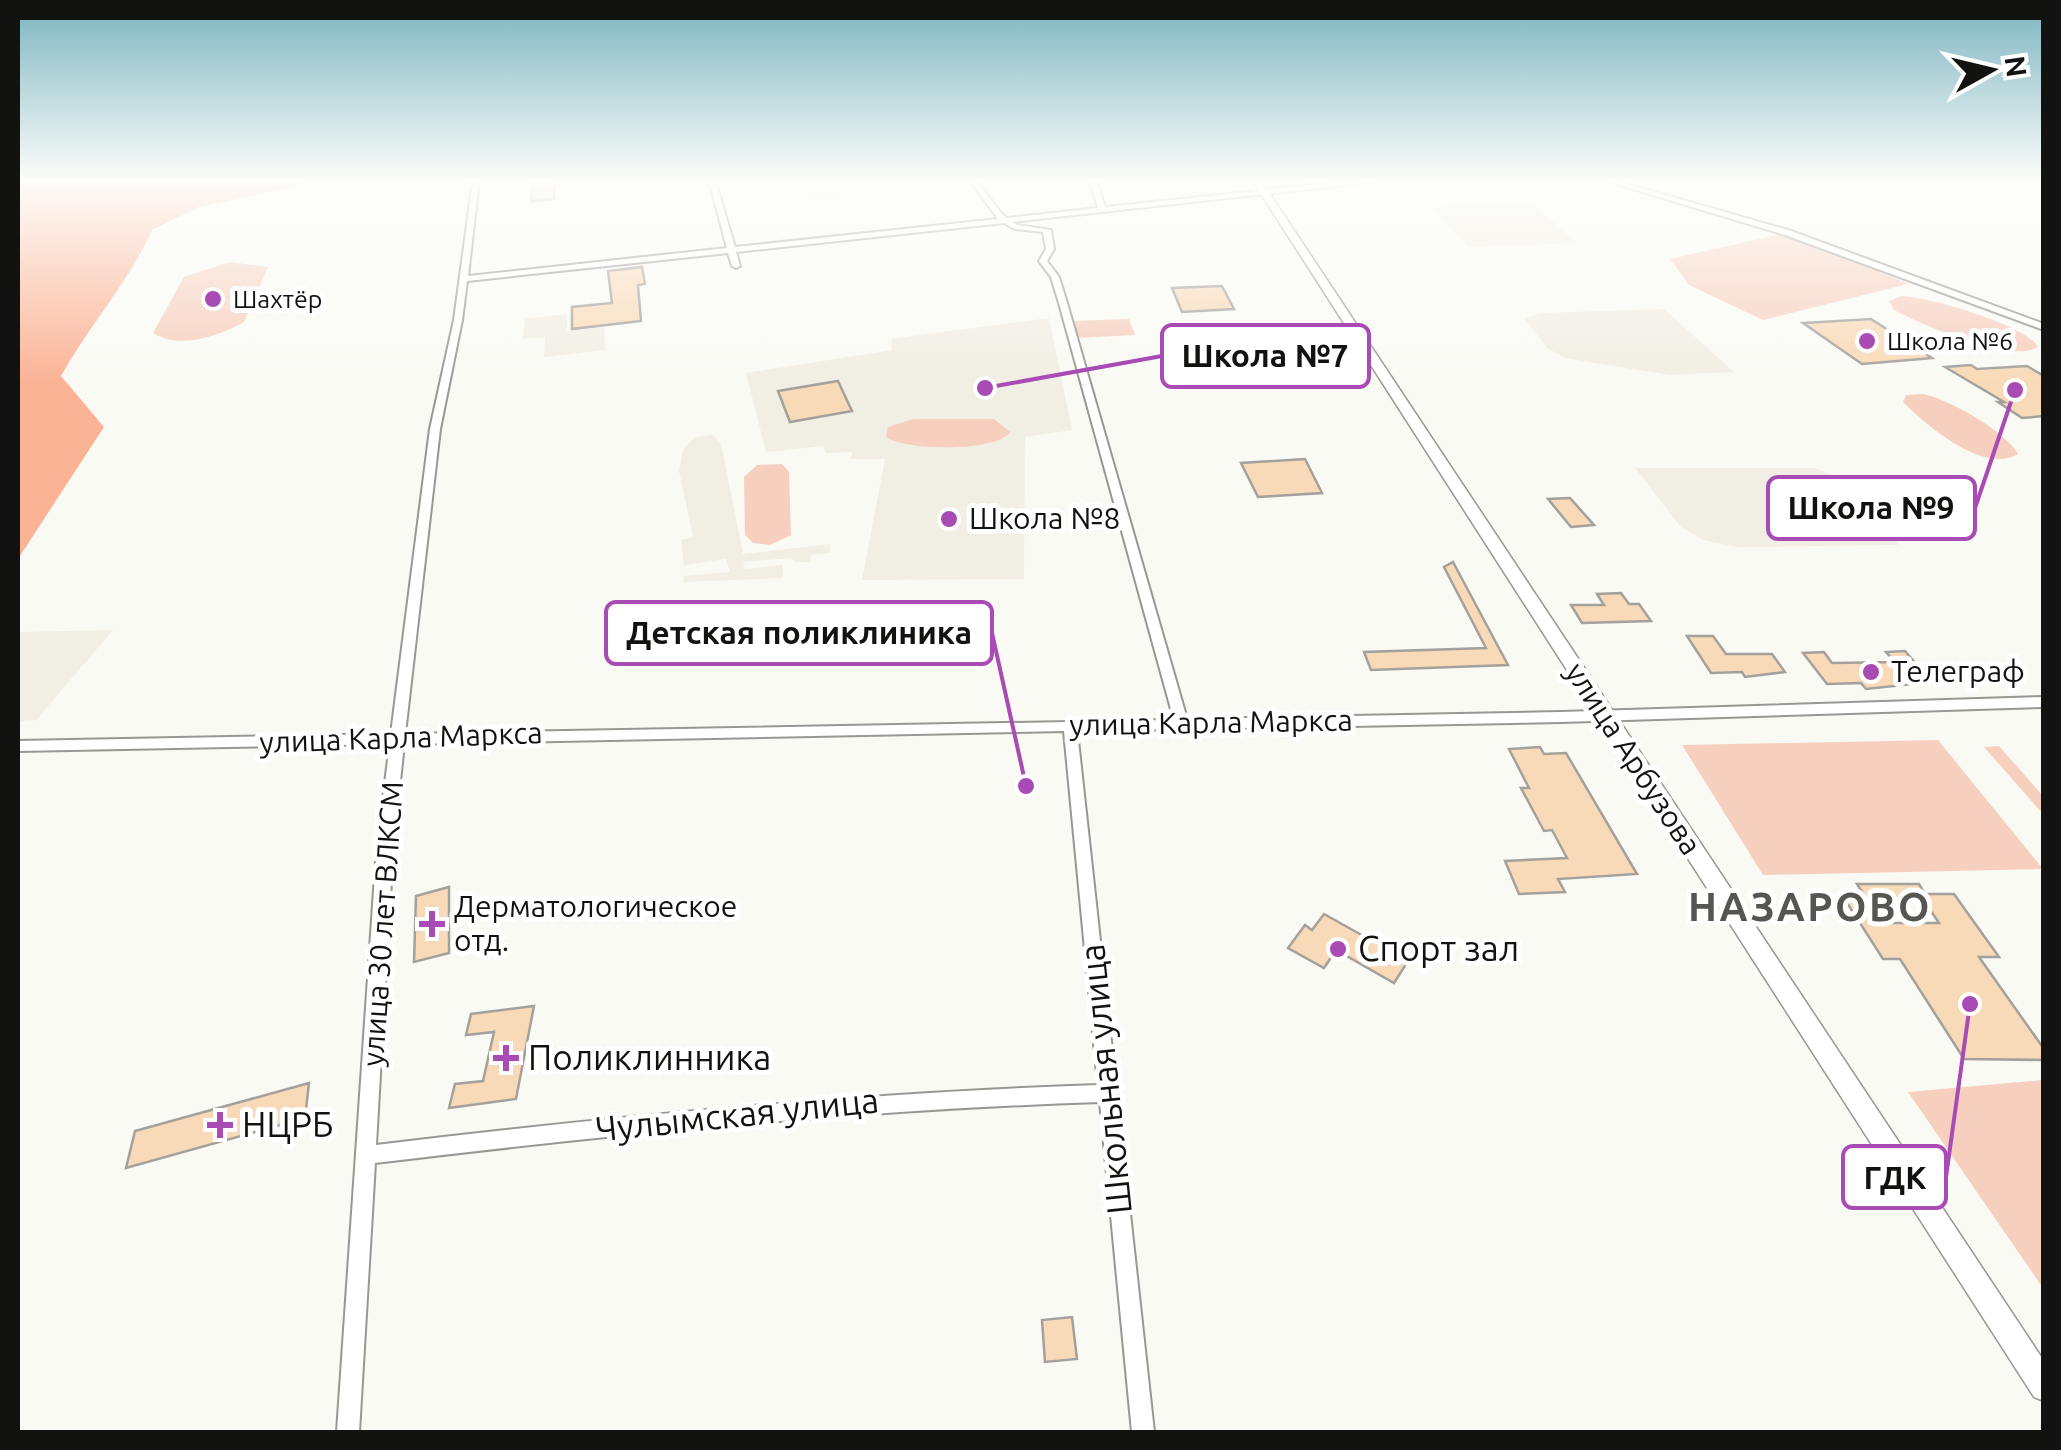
<svg xmlns="http://www.w3.org/2000/svg" width="2061" height="1450" font-family="Ubuntu,sans-serif">
<style>
.built{fill:#f1eee3}
.green{fill:#f7cfbf}
.forest{fill:#fbb396}
.building{fill:#f9dab8;stroke:#a4a19d;stroke-width:2.5;fill-rule:evenodd}
.lines{fill:none;stroke-linecap:round;stroke-linejoin:round}
.minor-casing{stroke:#989793;stroke-width:4}
.tertiary-casing{stroke:#989793;stroke-width:3}
.minor{fill:#fff;fill-rule:evenodd}
.tertiary{fill:#fff;fill-rule:evenodd}
.poi-dot{fill:#a84bb4;stroke:#fff;stroke-width:4}
.labels{text-anchor:middle;stroke-width:10;stroke-linejoin:round;paint-order:stroke}
.far-poi-label{font-size:25px;fill:#121210;stroke:#fff;text-anchor:start}
.poi-label{font-size:30px;fill:#121210;stroke:#fff;text-anchor:start}
.street-label{font-size:30px;fill:#121210;stroke:#fff}
.near-poi-label{font-size:35px;fill:#121210;stroke:#fff;text-anchor:start}
.near-street-label{font-size:35px;fill:#121210;stroke:#fff}
.district-label{font-size:40px;font-weight:bold;letter-spacing:2.5px;fill:#565551;stroke:#fff}
.leader{fill:none;stroke:#a84bb4;stroke-width:4}
.callout-dot{fill:#a84bb4;stroke:#fff;stroke-width:4}
.callout{fill:#fff;stroke:#a84bb4;stroke-width:4}
.callout-label{font-size:32px;text-anchor:middle;font-weight:bold;fill:#121210}
</style>
<rect width="100%" height="100%" fill="#fafaf5"/>
<g class="built">
<path d="M793,180H901L896,190L810,200L801,182Z"/>
<path d="M1534,204L1577,243L1468,247L1431,207Z"/>
<path d="M1664,309L1734,372L1669,375L1565,358L1547,348L1525,319L1540,313Z"/>
<path d="M567,314V331L604,327L605,350L544,357L545,337L523,339L525,319Z"/>
<path d="M1049,318L1072,430L1025,437L1024,579L862,580L885,459H851L852,452L826,453L823,446L766,452L746,373L892,350L891,339Z"/>
<path d="M713,435L721,444L743,554L830,544V553L812,555L810,562H794L792,558L743,562L745,569L783,565V578L683,582L684,576L730,572L726,559L684,565L681,540L693,537L679,471L683,450L695,437Z"/>
<path d="M1635,468H1815L1830,474L1891,530L1898,545L1738,547L1703,540L1681,527Z"/>
<path d="M113,630L36,720L18,721V632Z"/>
</g>
<g class="green">
<path d="M1786,233L1908,284L1763,320L1689,285L1670,259Z"/>
<path d="M230,262L268,267L244,322C219,336 179,350 153,333L184,277Z"/>
<path d="M1902,296C1929,297 2026,325 2038,347C2010,364 1923,325 1894,310L1889,301Z"/>
<path d="M1129,319L1135,335L1078,338L1074,321Z"/>
<path d="M1923,394C1949,399 2006,432 2018,454C1984,475 1926,425 1903,402L1906,395Z"/>
<path d="M913,419H994L1010,432C998,452 905,451 886,437L888,427Z"/>
<path d="M757,465L782,464L789,472L791,535L770,545L753,543L745,535L744,477Z"/>
<path d="M1938,740L2043,869L1763,875L1682,745Z"/>
<path d="M1999,746L2043,796V814L1984,747Z"/>
<path d="M2043,1080H2044L2043,1288L1908,1092Z"/>
</g>
<path class="forest" d="M18,180H306L302,185L199,207L152,230C128,283 89,326 61,376L104,427L18,559Z"/>
<g class="building">
<path d="M533,180H555L554,199L531,201Z"/>
<path d="M642,267L645,284L638,285L641,321L572,329V307L612,303L608,271Z"/>
<path d="M1222,286L1234,309L1182,312L1172,288Z"/>
<path d="M1871,319L1932,358L1862,364L1803,323Z"/>
<path d="M1971,365L1977,369L2027,366L2044,376V416L2022,418L1998,402H2004L1945,367Z"/>
<path d="M838,381L852,411L790,422L778,391Z"/>
<path d="M1305,459L1322,493L1258,497L1241,463Z"/>
<path d="M1570,498L1594,525L1571,527L1548,499Z"/>
<path d="M1453,562L1508,665L1371,670L1364,652L1486,648L1444,567Z"/>
<path d="M1621,593L1629,604H1639L1651,621L1582,623L1571,605H1604L1597,594Z"/>
<path d="M1687,636H1713L1726,654H1772L1785,672L1745,677L1742,672L1711,673Z"/>
<path d="M1905,651L1932,682L1866,689L1861,683L1827,684L1803,653L1824,652L1832,663L1895,662L1886,652Z"/>
<path d="M1540,747L1544,754L1566,753L1637,874L1558,879L1565,892L1519,894L1505,861L1567,858L1552,830L1544,831L1521,788H1529L1509,749Z"/>
<path d="M1857,884H1919L1925,894H1954L1999,957H1979L2044,1049V1060L1964,1059L1900,959H1883L1842,895H1864ZM1872,899H1923L1939,923H1888Z"/>
<path d="M449,887V953L414,962L416,896Z"/>
<path d="M1324,914L1408,961L1394,983L1336,950L1324,968L1288,948L1305,925L1312,930Z"/>
<path d="M534,1006L516,1099L449,1108L455,1084L483,1081L494,1032L466,1035L471,1014Z"/>
<path d="M309,1083L305,1118L126,1168L135,1131Z"/>
<path d="M1072,1317L1077,1359L1045,1362L1042,1320Z"/>
</g>
<g class="lines">
<g class="minor-casing">
<g id="minor">
<path d="M473,180H479L468,276L727,248L709,180H715L735,247L998,219L970,180H976L1001,213L1007,218L1098,208L1090,180H1096L1105,207L1267,190L1264,194L1012,222L1017,225L1051,230L1054,249L1047,261L1059,277L1067,303L1187,719L1561,712L2044,697V707L1561,722L1077,731L1154,1432H1132L1100,1102C857,1110 616,1134 375,1163L359,1432H337L377,846L390,744L18,751V741L391,734L430,429L454,320ZM1004,223L1015,229L1043,232L1046,249L1039,261L1051,277L1059,303L1174,720L405,734L440,429L462,320L467,281L728,253L732,266L736,268L740,266L736,252ZM1064,731L1098,1085C856,1093 616,1116 376,1145L393,846L404,744Z"/>
<path d="M1603,180H1613L1791,231L2044,324V330L1785,235Z"/>
</g>
</g>
<g class="tertiary-casing">
<path id="tertiary" d="M1252,180H1260L1266,189L1362,180H1391L1270,194L2044,1361V1401L2034,1397Z"/>
</g>
<use href="#minor" class="minor"/>
<use href="#tertiary" class="tertiary"/>
</g>
<linearGradient id="sky" x2="0" y2="1"><stop stop-color="#7bb4c0"/><stop offset="0.47" stop-color="#fdfdfa"/><stop offset="1" stop-color="#fdfdfa" stop-opacity="0"/></linearGradient>
<rect width="2061" height="383" fill="url(#sky)"/>
<g class="poi-dot">
<circle cx="213" cy="299" r="10"/>
<circle cx="1867" cy="341" r="10"/>
<circle cx="949" cy="519" r="10"/>
<circle cx="1871" cy="672" r="10"/>
<path d="M427 909h10v10h10v10h-10v10h-10v-10h-10v-10h10z"/>
<circle cx="1338" cy="949" r="10"/>
<path d="M501 1043h10v10h10v10h-10v10h-10v-10h-10v-10h10z"/>
<path d="M215 1110h10v10h10v10h-10v10h-10v-10h-10v-10h10z"/>
</g>
<g class="labels">
<g class="far-poi-label">
<text x="233" y="308">Шахтёр</text>
<text x="1887" y="350">Школа №6</text>
</g>
<g class="poi-label">
<text x="969" y="529">Школа №8</text>
<text x="1891" y="682">Телеграф</text>
<text x="454" y="917">Дерматологическое<tspan x="454" dy="34">отд.</tspan></text>
</g>
<g class="street-label">
<text transform="translate(1211 723) rotate(-1)" y="10">улица Карла Маркса</text>
<text transform="translate(401 738) rotate(-2)" y="10">улица Карла Маркса</text>
<text transform="translate(1633 759) rotate(57)" y="10">улица Арбузова</text>
<text transform="translate(383 924) rotate(-86)" y="10">улица 30 лет ВЛКСМ</text>
</g>
<g class="near-poi-label">
<text x="1358" y="961">Спорт зал</text>
<text x="528" y="1070">Поликлинника</text>
<text x="242" y="1137">НЦРБ</text>
</g>
<g class="near-street-label">
<text transform="translate(1106 1079) rotate(-96)" y="12">Школьная улица</text>
<text transform="translate(737 1115) rotate(-6)" y="12">Чулымская улица</text>
</g>
<g class="district-label">
<text x="1810" y="921">НАЗАРОВО</text>
</g>
</g>
<path class="leader" d="M985 388L1162 356M2015 390L1975 508M1026 786L992 633M1970 1004L1946 1177"/>
<g class="callout-dot">
<circle cx="985" cy="388" r="10"/>
<circle cx="2015" cy="390" r="10"/>
<circle cx="1026" cy="786" r="10"/>
<circle cx="1970" cy="1004" r="10"/>
</g>
<g class="callout">
<rect x="1162" y="325" width="207" height="62" rx="10"/>
<rect x="1768" y="477" width="207" height="62" rx="10"/>
<rect x="606" y="602" width="386" height="62" rx="10"/>
<rect x="1843" y="1146" width="103" height="62" rx="10"/>
</g>
<g class="callout-label">
<text x="1265" y="367">Школа №7</text>
<text x="1871" y="519">Школа №9</text>
<text x="799" y="644">Детская поликлиника</text>
<text x="1895" y="1189">ГДК</text>
</g>
<rect width="2061" height="1450" fill="none" stroke="#121210" stroke-width="40"/>
<g transform="translate(1991 70) rotate(82)" stroke="#ffffff" stroke-width="8" paint-order="stroke">
<path d="M0-8L18 38L0 25L-18 38Z" fill="#121210"/>
<text y="-15" font-size="28" font-weight="bold" text-anchor="middle" fill="#121210">N</text>
</g>
</svg>
